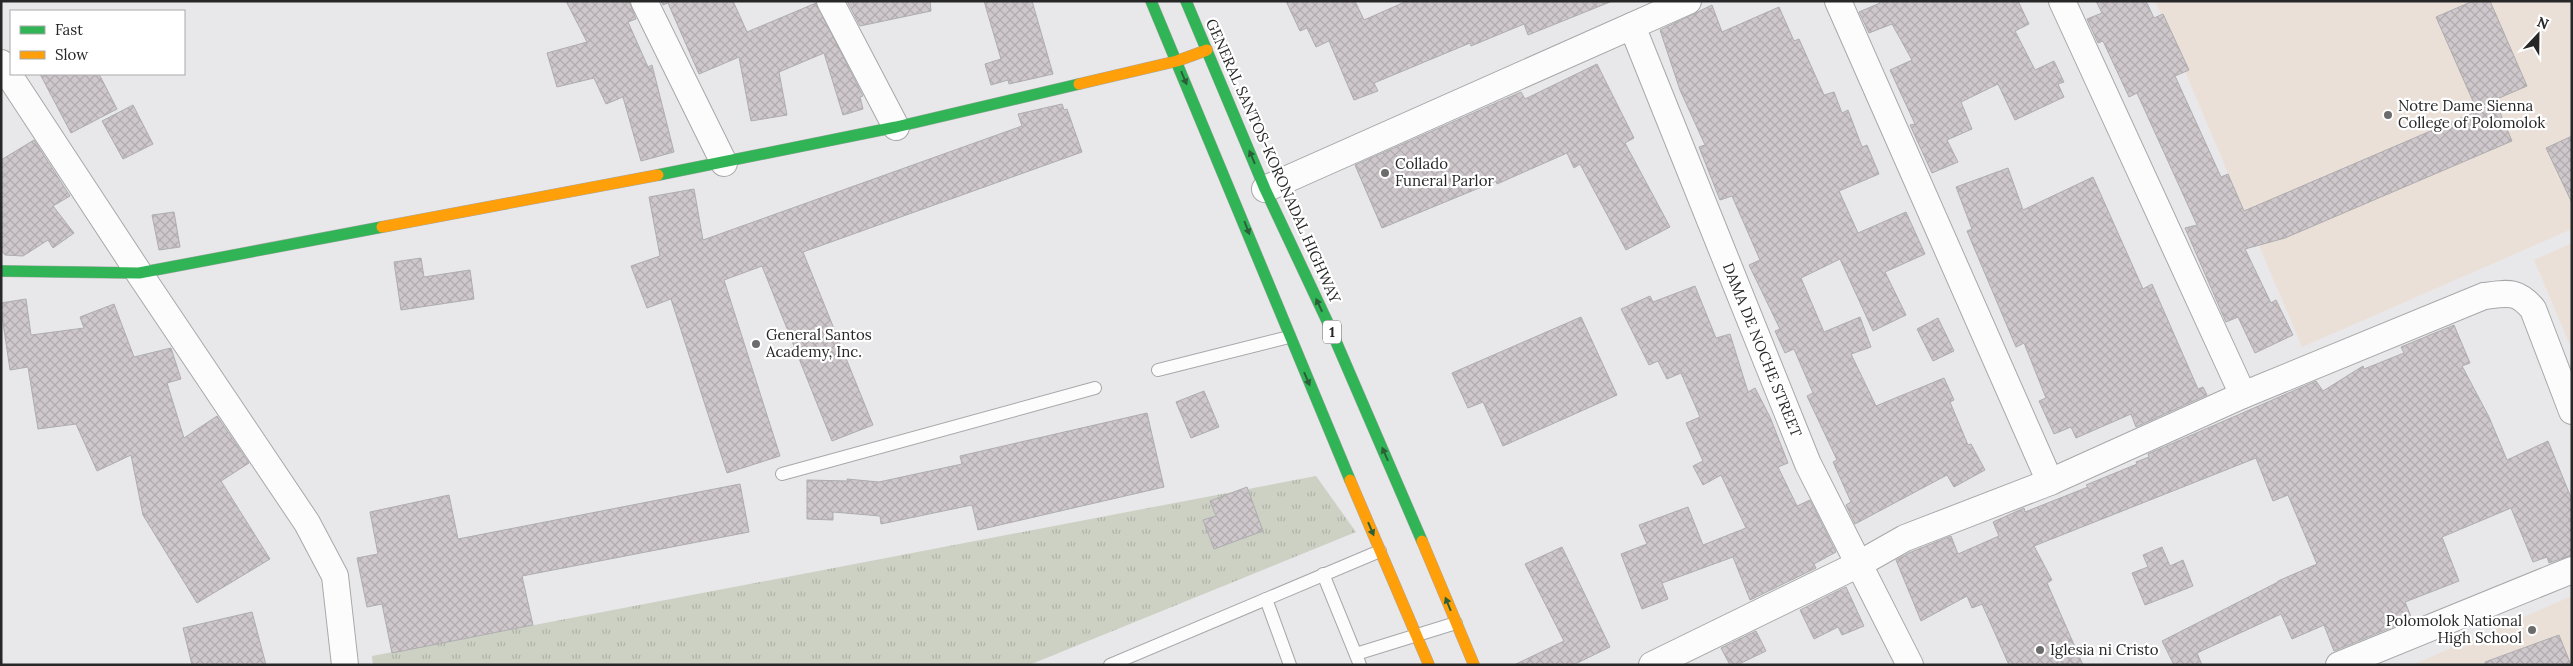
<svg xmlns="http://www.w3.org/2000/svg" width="2573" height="666" font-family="Lora,serif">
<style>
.education{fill:#ebe0d8}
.grass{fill:url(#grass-tufts)}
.building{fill:url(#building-cross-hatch);stroke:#aeadaf}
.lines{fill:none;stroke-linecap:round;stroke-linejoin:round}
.lane-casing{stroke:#a8a8aa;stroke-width:14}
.street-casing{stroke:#a8a8aa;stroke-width:28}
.fast-casing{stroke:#a8a8aa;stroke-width:12}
.slow-casing{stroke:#a8a8aa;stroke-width:12}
.lane{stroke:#fcfcfc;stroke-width:12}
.street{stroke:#fcfcfc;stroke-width:26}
.fast{stroke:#30b455;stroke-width:11}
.slow{stroke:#ff9f0a;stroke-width:11}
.oneway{fill:#2b5f3a}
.poi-dot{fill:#6b6b6c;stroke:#fff;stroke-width:2}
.labels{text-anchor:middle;stroke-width:4.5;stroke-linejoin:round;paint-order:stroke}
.shield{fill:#fff;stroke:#686868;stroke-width:1}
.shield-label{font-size:14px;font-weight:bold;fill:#272728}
.poi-label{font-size:15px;fill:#272728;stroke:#fff;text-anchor:start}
.street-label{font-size:15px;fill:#272728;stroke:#fff}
</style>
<defs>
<pattern id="grass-tufts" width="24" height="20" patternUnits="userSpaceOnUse" patternTransform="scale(1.25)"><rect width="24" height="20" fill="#ccd1c4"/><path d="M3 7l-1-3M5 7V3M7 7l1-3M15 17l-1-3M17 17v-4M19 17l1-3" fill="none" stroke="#afb3a8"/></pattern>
<pattern id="building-cross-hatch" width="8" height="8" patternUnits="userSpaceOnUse" patternTransform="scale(1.25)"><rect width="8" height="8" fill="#cec7cb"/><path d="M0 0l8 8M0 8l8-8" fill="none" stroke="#b1abae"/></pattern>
</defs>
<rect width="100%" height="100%" fill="#e8e8ea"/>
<g class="education">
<path d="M2155,1H2572V229L2302,347Z"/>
<path d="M2572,243V350L2534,260Z"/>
<path d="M2572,596V665H2412Z"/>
</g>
<path class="grass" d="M1316,476L1356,532L1029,665H373L372,656Z"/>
<g class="building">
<path d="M566,1H629L636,19L628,22L648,67L652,65L674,152L641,161L623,97L606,104L594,78L557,87L547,53L587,42Z"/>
<path d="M661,1H733L747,32L816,3L863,96L860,97L863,109L843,115L824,53L779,72L787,115L751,121L739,57L699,74L668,3L663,5Z"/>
<path d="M847,1H930L931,11L860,26Z"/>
<path d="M984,1H1032L1053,74L1009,84L1008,80L991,85L985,64L1001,59Z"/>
<path d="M1286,1H1355L1364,20L1407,1L1610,2L1528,35L1524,24L1471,46L1470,43L1374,83L1378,91L1354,100L1329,41L1316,47L1307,28L1300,31Z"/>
<path d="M1879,1H2018L2029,24L2015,31L2035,70L2054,61L2064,82L2058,84L2064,97L2015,120L1998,84L1961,102L1972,129L1947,140L1958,162L1932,173L1910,125L1915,124L1890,70L1912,60L1892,24L1869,33L1859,12L1880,3Z"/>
<path d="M2096,1H2146L2154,18L2163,14L2189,70L2175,76L2221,177L2228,174L2244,211L2496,103L2512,141L2285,238L2245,249L2271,303L2276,300L2293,335L2255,353L2238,317L2226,322L2185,228L2197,225L2137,93L2129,97L2103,41L2098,43L2087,19L2102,13Z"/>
<path d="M2473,1H2490L2527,86L2476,108L2436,17Z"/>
<path d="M1712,5L1722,32L1779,7L1794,41L1799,39L1824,95L1834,92L1842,113L1848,110L1862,147L1867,145L1879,174L1839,191L1858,233L1906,212L1925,254L1885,272L1906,315L1873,331L1840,259L1801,278L1824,332L1860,317L1871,347L1851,354L1876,406L1944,378L1954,400L1950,402L1968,445L1971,444L1985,470L1954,487L1947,475L1855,524L1846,505L1851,502L1833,462L1837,460L1807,396L1813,393L1794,349L1785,353L1775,331L1780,329L1749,265L1760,260L1732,196L1720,200L1699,147L1705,145L1680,90L1660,30Z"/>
<path d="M1597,64L1634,138L1625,143L1670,227L1626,250L1580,164L1574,168L1567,153L1497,184L1496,181L1382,228L1355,165L1521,92L1525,99Z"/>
<path d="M40,74H99L117,109L71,133Z"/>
<path d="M1062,104L1064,110L1067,109L1082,152L803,252L873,425L832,441L762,266L724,280L780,456L727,473L671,299L647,308L631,266L660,256L649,197L694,189L703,240L1022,126L1018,114Z"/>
<path d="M133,105L153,144L123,159L102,121Z"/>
<path d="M2572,136V203L2546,148Z"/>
<path d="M34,140L70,196L53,206L74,233L53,248L48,240L23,256L5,255L1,250V160Z"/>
<path d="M2008,168L2023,210L2093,177L2143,289L2152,284L2198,389L2203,387L2207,395L2136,427L2131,414L2076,438L2071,427L2054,434L2039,401L2046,398L2024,343L2016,347L1967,231L1972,229L1956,187Z"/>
<path d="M174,212L180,247L159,250L152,215Z"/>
<path d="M421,258L424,277L470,270L474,299L401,310L394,262Z"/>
<path d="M1695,286L1716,338L1730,334L1748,392L1755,388L1770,417L1788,463L1778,467L1797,506L1810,500L1836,552L1814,564L1816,568L1750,600L1733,557L1662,583L1668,599L1642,609L1621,554L1647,544L1639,525L1688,507L1703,545L1746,528L1721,475L1703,485L1693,466L1703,461L1686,423L1700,417L1681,373L1667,379L1658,361L1649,365L1621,309L1650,296L1653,302Z"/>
<path d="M26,299L31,335L84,328L80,317L114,304L134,357L171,348L181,379L167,383L184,438L217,416L249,463L221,481L270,559L197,603L143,515L131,455L97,471L76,424L38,429L28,367L10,370L1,309V303Z"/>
<path d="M1581,317L1617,395L1503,446L1483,402L1468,408L1452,373Z"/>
<path d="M1938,318L1954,351L1933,361L1917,329Z"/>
<path d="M2454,325L2470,363L2462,366L2489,417L2507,460L2548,441L2572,500V555L2549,563L2547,557L2533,562L2511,508L2442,537L2459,581L2405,602L2412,619L2334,651L2324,625L2292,639L2281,614L2197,653L2202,665H2174L2162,641L2278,582V581L2317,564L2288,495L2273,501L2256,458L2034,546L2052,580L2047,583L2083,665H2009L1982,604L1972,608L1967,596L1921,621L1896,560L1911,552L1951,536L1958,554L1999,536L1993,522L2024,508L2025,512L2088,487L2086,485L2137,464L2136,462L2149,457L2148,454L2316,381L2323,391L2363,366L2364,369L2404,353L2401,347Z"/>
<path d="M1204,391L1219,427L1191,438L1176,402Z"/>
<path d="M1147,413L1164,487L978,530L972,505L881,524L880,516L833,512V520L807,519V480L848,481L847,479L879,482L962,464L960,456Z"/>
<path d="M740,484L749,532L522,576L533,625L392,653L382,604L367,607L357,558L378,554L370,512L449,495L458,539Z"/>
<path d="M1247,487L1263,531L1214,549L1203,520L1216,516L1210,501Z"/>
<path d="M1562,547L1610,647L1573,665H1514L1564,641L1525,564Z"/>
<path d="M2162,547L2170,566L2183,560L2193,586L2145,605L2132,573L2148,567L2143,555Z"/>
<path d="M1846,587L1864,626L1842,635L1838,627L1814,639L1800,610Z"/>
<path d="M252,612L266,665H192L183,628Z"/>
<path d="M1756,631L1766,651L1737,665H1730L1721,648Z"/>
<path d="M2559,635L2571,665H2485V662Z"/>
</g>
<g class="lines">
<g class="lane-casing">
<g id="lane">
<path d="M1158,370L1289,337"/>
<path d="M782,474L1095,388"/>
<path d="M1323,574L1360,665"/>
<path d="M1266,599L1290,665"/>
<path d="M1356,654L1456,623"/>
<path d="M1110,665L1380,551"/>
</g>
</g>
<g class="street-casing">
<g id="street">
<path d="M644,1L724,163"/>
<path d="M830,1L896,127"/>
<path d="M1838,1L2050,482"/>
<path d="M2062,1L2243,395"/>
<path d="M1632,26L1808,464L1910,665"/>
<path d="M1,63L139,273L307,523L335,576L345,665"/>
<path d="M1265,189L1688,1"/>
<path d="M1652,665L1859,564L1905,538L2050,482L2243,395L2484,296C2508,293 2517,290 2533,309L2572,411"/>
<path d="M2339,665L2572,570"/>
</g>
</g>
<g class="fast-casing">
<g id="fast">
<path d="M1151,1L1350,480"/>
<path d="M1186,1L1265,189L1328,323L1422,541"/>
<path d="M658,175L896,127L1079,84"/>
<path d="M1,271L139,273L382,227"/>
</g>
</g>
<g class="slow-casing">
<g id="slow">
<path d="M1079,84L1177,61L1207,50"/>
<path d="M382,227L658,175"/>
<path d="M1350,480L1429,665"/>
<path d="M1422,541L1474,665"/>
</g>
</g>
<use href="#lane" class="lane"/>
<use href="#street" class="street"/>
<use href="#fast" class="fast"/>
<use href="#slow" class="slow"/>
</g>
<defs><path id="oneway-solid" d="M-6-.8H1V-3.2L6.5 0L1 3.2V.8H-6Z" transform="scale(1.25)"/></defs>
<g class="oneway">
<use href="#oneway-solid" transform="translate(1184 78) rotate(67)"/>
<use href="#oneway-solid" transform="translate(1252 157) rotate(-113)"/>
<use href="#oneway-solid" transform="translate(1247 228) rotate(69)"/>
<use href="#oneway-solid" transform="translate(1319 305) rotate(-115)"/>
<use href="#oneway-solid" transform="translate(1307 379) rotate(67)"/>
<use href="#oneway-solid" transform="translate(1385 454) rotate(-114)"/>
<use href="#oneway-solid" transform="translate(1371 529) rotate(67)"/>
<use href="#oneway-solid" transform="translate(1448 604) rotate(-112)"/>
</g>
<g class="poi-dot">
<circle cx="2388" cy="115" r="5"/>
<circle cx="1385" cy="173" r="5"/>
<circle cx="756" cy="344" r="5"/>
<circle cx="2532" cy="630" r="5"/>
<circle cx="2040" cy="650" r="5"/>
</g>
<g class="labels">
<rect class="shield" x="1323" y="320.5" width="18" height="23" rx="4"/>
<g class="shield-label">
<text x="1332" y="337">1</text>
</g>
<g class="poi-label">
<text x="2398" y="111">Notre Dame Sienna<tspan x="2398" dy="17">College of Polomolok</tspan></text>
<text x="1395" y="169">Collado<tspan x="1395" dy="17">Funeral Parlor</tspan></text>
<text x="766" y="340">General Santos<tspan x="766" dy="17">Academy, Inc.</tspan></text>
<text x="2522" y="626" text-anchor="end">Polomolok National<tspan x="2522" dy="17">High School</tspan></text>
<text x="2050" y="655">Iglesia ni Cristo</text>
</g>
<g class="street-label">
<text transform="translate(1273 161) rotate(66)" y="5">GENERAL SANTOS-KORONADAL HIGHWAY</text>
<text transform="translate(1762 350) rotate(68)" y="5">DAMA DE NOCHE STREET</text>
</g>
</g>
<rect width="2573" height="666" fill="none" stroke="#272728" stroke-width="5"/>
<rect x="10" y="10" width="175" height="65" fill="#ffffff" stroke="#a9a9a9"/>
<rect x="20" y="26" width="25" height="8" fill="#30b455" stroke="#a9a9a9"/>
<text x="55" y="35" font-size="15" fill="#272728">Fast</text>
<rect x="20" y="51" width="25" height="8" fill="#ff9f0a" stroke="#a9a9a9"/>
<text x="55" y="60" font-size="15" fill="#272728">Slow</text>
<g transform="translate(2538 35) rotate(22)" stroke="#ffffff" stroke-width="4" paint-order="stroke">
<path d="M0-4L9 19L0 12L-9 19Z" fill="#272728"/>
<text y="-8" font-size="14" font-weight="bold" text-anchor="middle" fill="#272728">N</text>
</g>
</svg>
